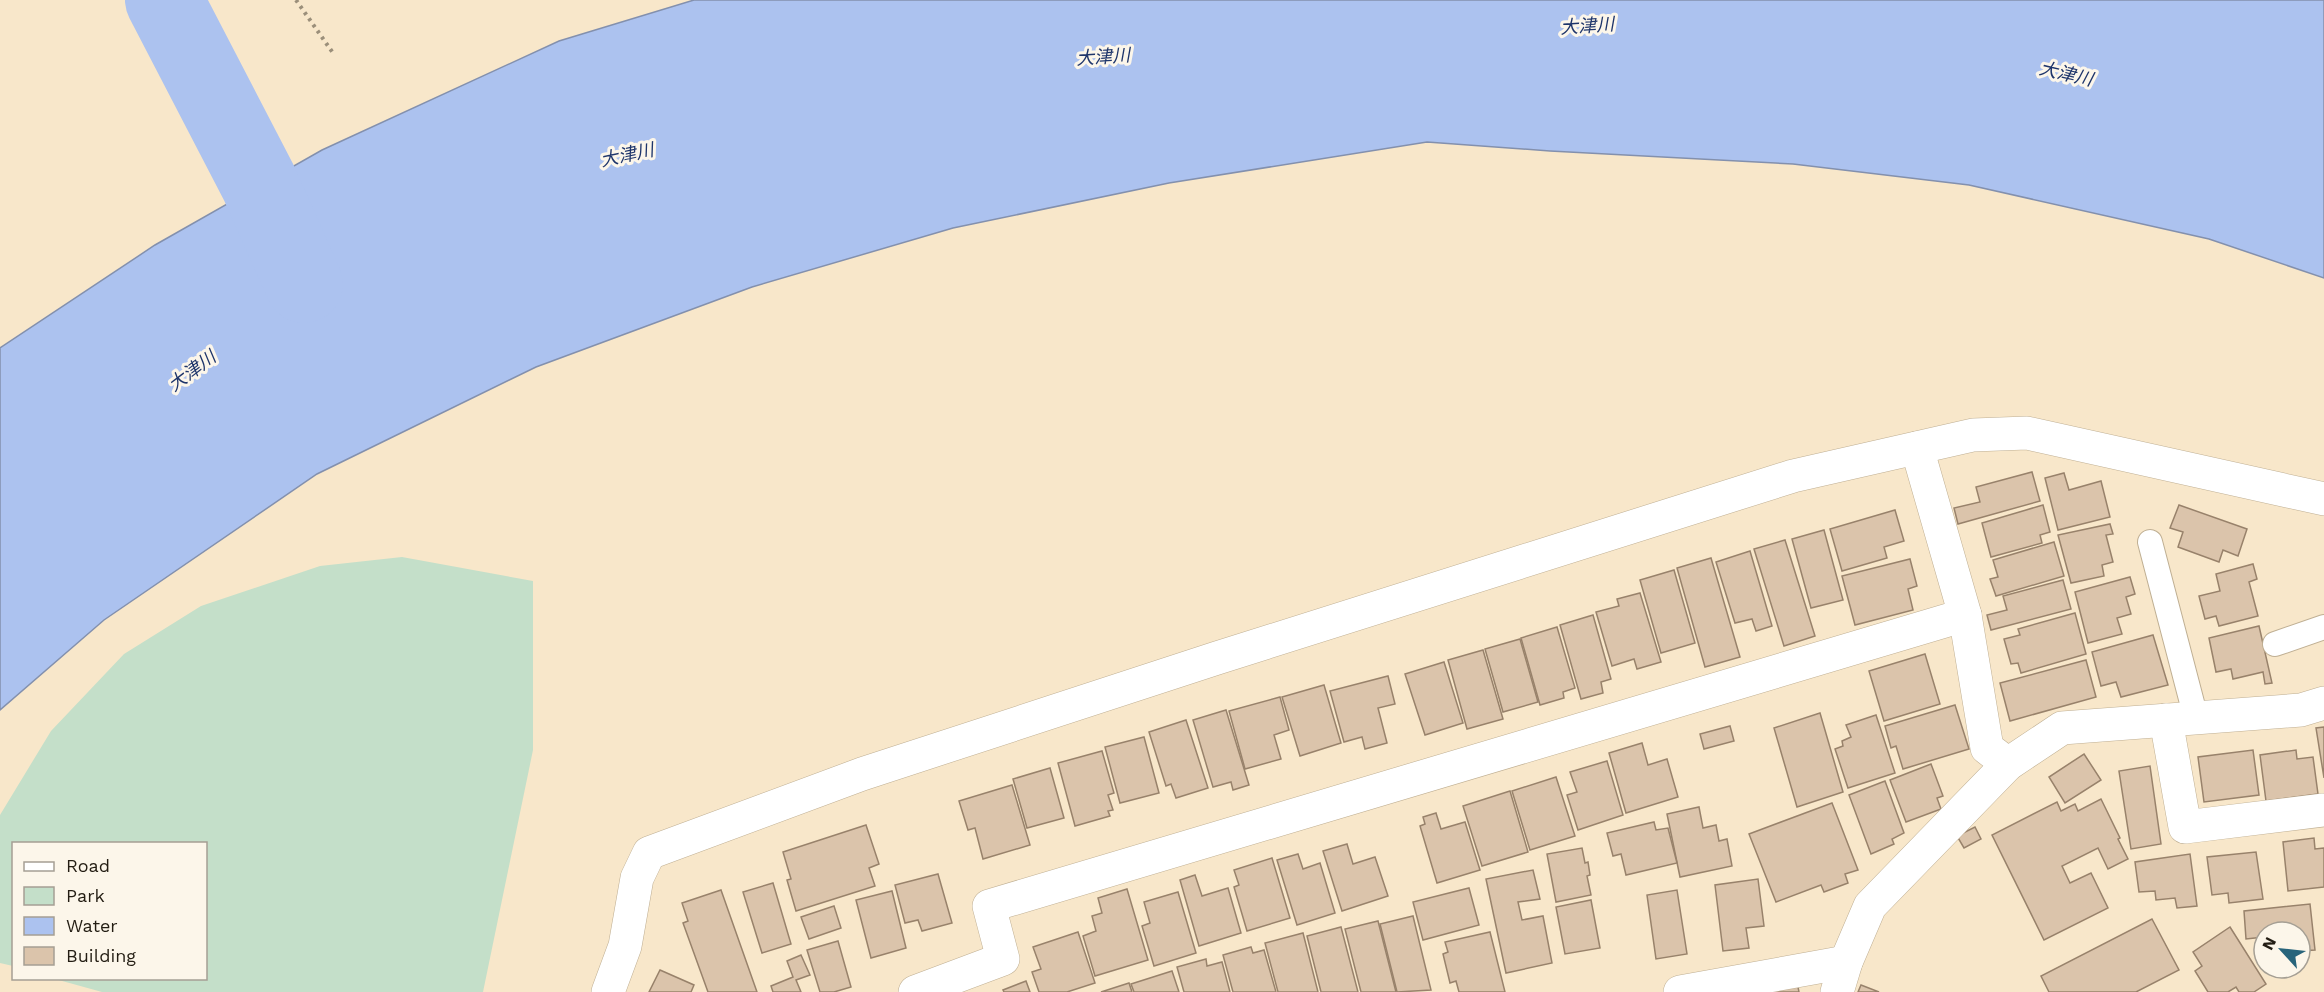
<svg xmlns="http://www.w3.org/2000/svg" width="2324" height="992" font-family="'Work Sans','Noto Sans JP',sans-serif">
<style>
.green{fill:#c4dfc9}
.water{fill:#acc2ef;stroke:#8390ad;stroke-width:1.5}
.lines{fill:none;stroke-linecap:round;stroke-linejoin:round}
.river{stroke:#acc2ef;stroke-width:78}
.building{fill:#dbc4ab;stroke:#98826b;stroke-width:1.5}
.lane-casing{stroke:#bfaf93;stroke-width:26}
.street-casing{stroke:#bfaf93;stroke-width:34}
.path{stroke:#9b8f7a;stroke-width:4;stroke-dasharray:3 4.5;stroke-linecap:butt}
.lane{stroke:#fff;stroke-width:24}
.street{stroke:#fff;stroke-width:33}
.labels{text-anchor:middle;stroke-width:6;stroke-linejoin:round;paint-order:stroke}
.water-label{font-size:18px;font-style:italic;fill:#1e356b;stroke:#fcf6ea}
</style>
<rect width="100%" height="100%" fill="#f8e7ca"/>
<path class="green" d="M402,557L533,581V750L483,992H102L55,979L206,978V844H14L13,966L0,963V815L51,731L124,654L201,606L320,566Z"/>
<path class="water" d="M694,0H2324V278L2209,239L1969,185L1793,164L1550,151L1427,142L1169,183L953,228L752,287L536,367L317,474L104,620L0,710V348L155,245L322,150L559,41Z"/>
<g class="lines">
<path class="river" d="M164,0L259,183L304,284"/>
</g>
<g class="building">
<path d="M2032,472L2040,501L1958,524L1954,508L1980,502L1976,487Z"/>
<path d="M2064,473L2069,490L2101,481L2110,517L2058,530L2045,478Z"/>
<path d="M2043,505L2050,532L2040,535L2042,543L1991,557L1982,523Z"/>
<path d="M2179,505L2247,529L2238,556L2223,550L2219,562L2178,547L2183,532L2170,528Z"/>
<path d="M1895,510L1904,541L1884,547L1887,558L1842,571L1830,529Z"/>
<path d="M2110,524L2113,534L2106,535L2113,562L2102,565L2104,576L2071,583L2058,535Z"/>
<path d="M1824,530L1843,600L1811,608L1792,539Z"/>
<path d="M1785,540L1815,636L1784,646L1754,549Z"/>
<path d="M2054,542L2064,576L1996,596L1990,579L1998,577L1993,560Z"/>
<path d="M1750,551L1772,626L1756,631L1752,619L1735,623L1716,562Z"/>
<path d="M1711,558L1740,657L1705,667L1677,568Z"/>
<path d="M1910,559L1917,586L1908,589L1913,610L1855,625L1842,576Z"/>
<path d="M2253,564L2257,579L2249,582L2258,616L2219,626L2216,616L2205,619L2199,596L2220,591L2216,574Z"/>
<path d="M1674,570L1695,643L1661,653L1640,580Z"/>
<path d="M2130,577L2135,594L2126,597L2131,614L2117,618L2122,634L2088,643L2075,592Z"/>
<path d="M2063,580L2071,609L1991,630L1987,615L2007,610L2003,596Z"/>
<path d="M1640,593L1661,662L1637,669L1634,659L1612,666L1596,612L1619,606L1617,599Z"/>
<path d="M2075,613L2086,654L2021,673L2018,663L2011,664L2004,639L2020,635L2018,629Z"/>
<path d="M1593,615L1611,679L1601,682L1603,693L1581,699L1560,625Z"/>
<path d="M2259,626L2272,683L2265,684L2263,672L2233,679L2231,669L2216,672L2209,638Z"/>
<path d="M1557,627L1575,688L1563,692L1564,698L1540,705L1521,638Z"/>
<path d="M2153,635L2168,685L2121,697L2116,682L2101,686L2092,652Z"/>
<path d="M1520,639L1538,702L1503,712L1485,649Z"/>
<path d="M1483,650L1503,719L1467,729L1448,660Z"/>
<path d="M1925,654L1940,704L1884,721L1869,671Z"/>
<path d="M2086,660L2096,697L2010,721L2000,683Z"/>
<path d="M1444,662L1463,723L1425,735L1405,674Z"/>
<path d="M1388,676L1395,704L1378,708L1387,743L1365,749L1362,737L1344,742L1330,691Z"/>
<path d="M1324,685L1341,743L1300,756L1282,697Z"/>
<path d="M1280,697L1289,730L1274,735L1281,759L1245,769L1229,711Z"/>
<path d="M1955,705L1969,749L1903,769L1896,746L1891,748L1885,726Z"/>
<path d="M1226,710L1249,785L1233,790L1231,782L1213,787L1193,720Z"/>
<path d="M1820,713L1843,792L1797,807L1774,728Z"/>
<path d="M1876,715L1895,773L1848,788L1835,749L1843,746L1842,741L1851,737L1846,725Z"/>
<path d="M1186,720L1208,788L1176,798L1171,784L1166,786L1149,732Z"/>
<path d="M1730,726L1734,741L1704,749L1700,734Z"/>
<path d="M2324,727V778L2316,728Z"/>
<path d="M1144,737L1159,793L1120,803L1105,747Z"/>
<path d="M1642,743L1648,765L1667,759L1678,797L1626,813L1609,753Z"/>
<path d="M2253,750L2259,795L2204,802L2198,757Z"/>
<path d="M2296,750L2297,759L2313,757L2318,794L2266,801L2260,755Z"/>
<path d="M1102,751L1114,793L1108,795L1113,810L1108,811L1110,816L1075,826L1058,763Z"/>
<path d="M2084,754L2101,780L2065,803L2049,777Z"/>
<path d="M1607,761L1623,815L1578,830L1567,795L1577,792L1570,772Z"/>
<path d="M1931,764L1943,796L1937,798L1941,809L1906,822L1890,780Z"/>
<path d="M2150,766L2161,844L2131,849L2119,771Z"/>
<path d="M1050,768L1064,818L1027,828L1013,779Z"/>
<path d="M1556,777L1575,836L1530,850L1512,791Z"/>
<path d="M1885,781L1904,833L1892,839L1894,844L1871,854L1849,795Z"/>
<path d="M1012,785L1030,845L983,859L975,828L968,830L959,801Z"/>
<path d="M1510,791L1528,852L1482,866L1463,806Z"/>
<path d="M2101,799L2120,838L2118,839L2128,859L2108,869L2098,848L2062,866L2070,883L2091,873L2108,908L2044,940L1992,835L2057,802L2061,811L2075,804L2078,811Z"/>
<path d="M1832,803L1858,870L1845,874L1848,883L1824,892L1821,885L1776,902L1749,834Z"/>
<path d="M1699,807L1703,828L1716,825L1719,841L1727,839L1732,866L1680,877L1667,814Z"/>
<path d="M1436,813L1441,829L1465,822L1480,870L1437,883L1420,826L1425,824L1423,817Z"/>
<path d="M1654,822L1656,830L1668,828L1677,863L1626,875L1621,854L1613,856L1607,833Z"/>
<path d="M866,825L879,864L869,868L875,886L796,911L787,880L791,879L783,852Z"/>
<path d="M1975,827L1981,839L1964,848L1957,836Z"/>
<path d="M2314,838L2315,849L2324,848V887L2288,891L2283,842Z"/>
<path d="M1347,844L1353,864L1375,857L1388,896L1342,911L1323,851Z"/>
<path d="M1582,848L1585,863L1588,862L1590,875L1587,876L1591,895L1556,902L1547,854Z"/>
<path d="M2256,852L2263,899L2229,903L2228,893L2212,895L2207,857Z"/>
<path d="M1298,854L1303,869L1320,863L1335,913L1297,925L1277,860Z"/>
<path d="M2190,854L2197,906L2177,908L2175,898L2156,900L2155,891L2139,892L2135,862Z"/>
<path d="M1272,858L1290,918L1247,931L1234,887L1239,885L1234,870Z"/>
<path d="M1533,870L1540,899L1518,902L1522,920L1543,916L1552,963L1506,973L1486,879Z"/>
<path d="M938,874L952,923L922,931L918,920L905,923L895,885Z"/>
<path d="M1195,875L1202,896L1228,888L1241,933L1199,946L1180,880Z"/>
<path d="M1758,879L1764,926L1746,928L1749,948L1723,951L1715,885Z"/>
<path d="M773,883L791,944L762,953L743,892Z"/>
<path d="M1469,888L1479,925L1423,940L1413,902Z"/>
<path d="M1127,889L1148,960L1095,976L1083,936L1096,931L1092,916L1102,913L1098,898Z"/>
<path d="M721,890L757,992H708L683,923L688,921L682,903Z"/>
<path d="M1677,890L1687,954L1656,959L1647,895Z"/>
<path d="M892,891L906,948L871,958L856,900Z"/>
<path d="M1178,892L1196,953L1154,966L1142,926L1150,923L1144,902Z"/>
<path d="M1591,900L1600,948L1565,954L1556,907Z"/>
<path d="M2310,904L2315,950L2300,951V932H2264V937L2246,939L2244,911Z"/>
<path d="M834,906L841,928L809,939L801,917Z"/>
<path d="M1413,916L1431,990L1397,992L1380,924Z"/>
<path d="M2152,919L2179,970L2136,992H2049L2041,976Z"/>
<path d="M1378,921L1396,992H1361L1345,929Z"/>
<path d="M1341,927L1358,992H1321L1307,936Z"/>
<path d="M2230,927L2266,984L2254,992H2239L2236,987L2228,992H2208L2195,971L2202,966L2193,952Z"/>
<path d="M1078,932L1095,983L1067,992H1039L1032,972L1041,969L1033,947Z"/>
<path d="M1490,932L1505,992H1459L1456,981L1450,983L1443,954L1448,952L1445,942Z"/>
<path d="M1303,933L1318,992H1278L1265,943Z"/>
<path d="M838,941L851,987L834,992H820L807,950Z"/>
<path d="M1251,947L1253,953L1264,950L1276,992H1233L1223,955Z"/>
<path d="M801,955L810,975L796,980L801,992H773L771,986L793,977L787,961Z"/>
<path d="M1206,959L1207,966L1222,962L1230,992H1184L1177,967Z"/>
<path d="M660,970L694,985L691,992H649Z"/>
<path d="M1172,971L1179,992H1134L1131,984Z"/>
<path d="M1026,981L1030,992H1004L1003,990Z"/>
<path d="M1797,982L1799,992H1749Z"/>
<path d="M1129,983L1132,992H1101Z"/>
<path d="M1861,985L1879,992H1858Z"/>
</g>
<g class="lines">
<g class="lane-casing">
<g id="lane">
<path d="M2150,542L2196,718"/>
<path d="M2275,644L2324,627"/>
</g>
</g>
<g class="street-casing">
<g id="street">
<path d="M1917,448L1965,615L1987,748L2008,764"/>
<path d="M2166,720L2185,827L2324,810"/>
<path d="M608,992L625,946L637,878L649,853L862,774L1217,658L1793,476L1973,435L2027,433L2324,499"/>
<path d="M915,992L1003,959L989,906L1965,615"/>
<path d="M1680,992L1846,962"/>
<path d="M1837,992L1846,962L1870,906L2008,764L2062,728L2301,710L2324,703"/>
</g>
</g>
<path class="path" d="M296,0L333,53"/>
<use href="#lane" class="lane"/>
<use href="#street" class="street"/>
</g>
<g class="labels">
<g class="water-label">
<text transform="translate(1587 26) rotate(-4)" y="6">大津川</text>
<text transform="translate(1103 57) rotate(-4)" y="6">大津川</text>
<text transform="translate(2066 74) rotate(13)" y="6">大津川</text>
<text transform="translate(627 155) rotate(-12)" y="6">大津川</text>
<text transform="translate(192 371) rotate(-37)" y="6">大津川</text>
</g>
</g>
<rect x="12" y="842" width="195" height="138" fill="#fcf6ea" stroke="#a59f94" stroke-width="1.5"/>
<rect x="24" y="862" width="30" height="9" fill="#ffffff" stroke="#a59f94" stroke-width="1.5"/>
<text x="66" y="872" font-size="18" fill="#231d13">Road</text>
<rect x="24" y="887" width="30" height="18" fill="#c4dfc9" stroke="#a59f94" stroke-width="1.5"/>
<text x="66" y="902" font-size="18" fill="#231d13">Park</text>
<rect x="24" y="917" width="30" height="18" fill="#acc2ef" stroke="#a59f94" stroke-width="1.5"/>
<text x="66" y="932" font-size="18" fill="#231d13">Water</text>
<rect x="24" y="947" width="30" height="18" fill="#dbc4ab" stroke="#a59f94" stroke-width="1.5"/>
<text x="66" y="962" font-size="18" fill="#231d13">Building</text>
<g transform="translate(2282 950) rotate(297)"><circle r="28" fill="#fcf6ea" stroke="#a59f94" stroke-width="1.5"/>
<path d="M0-4.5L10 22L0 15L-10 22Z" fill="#28647b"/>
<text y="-9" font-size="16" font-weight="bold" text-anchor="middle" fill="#231d13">N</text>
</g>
</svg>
